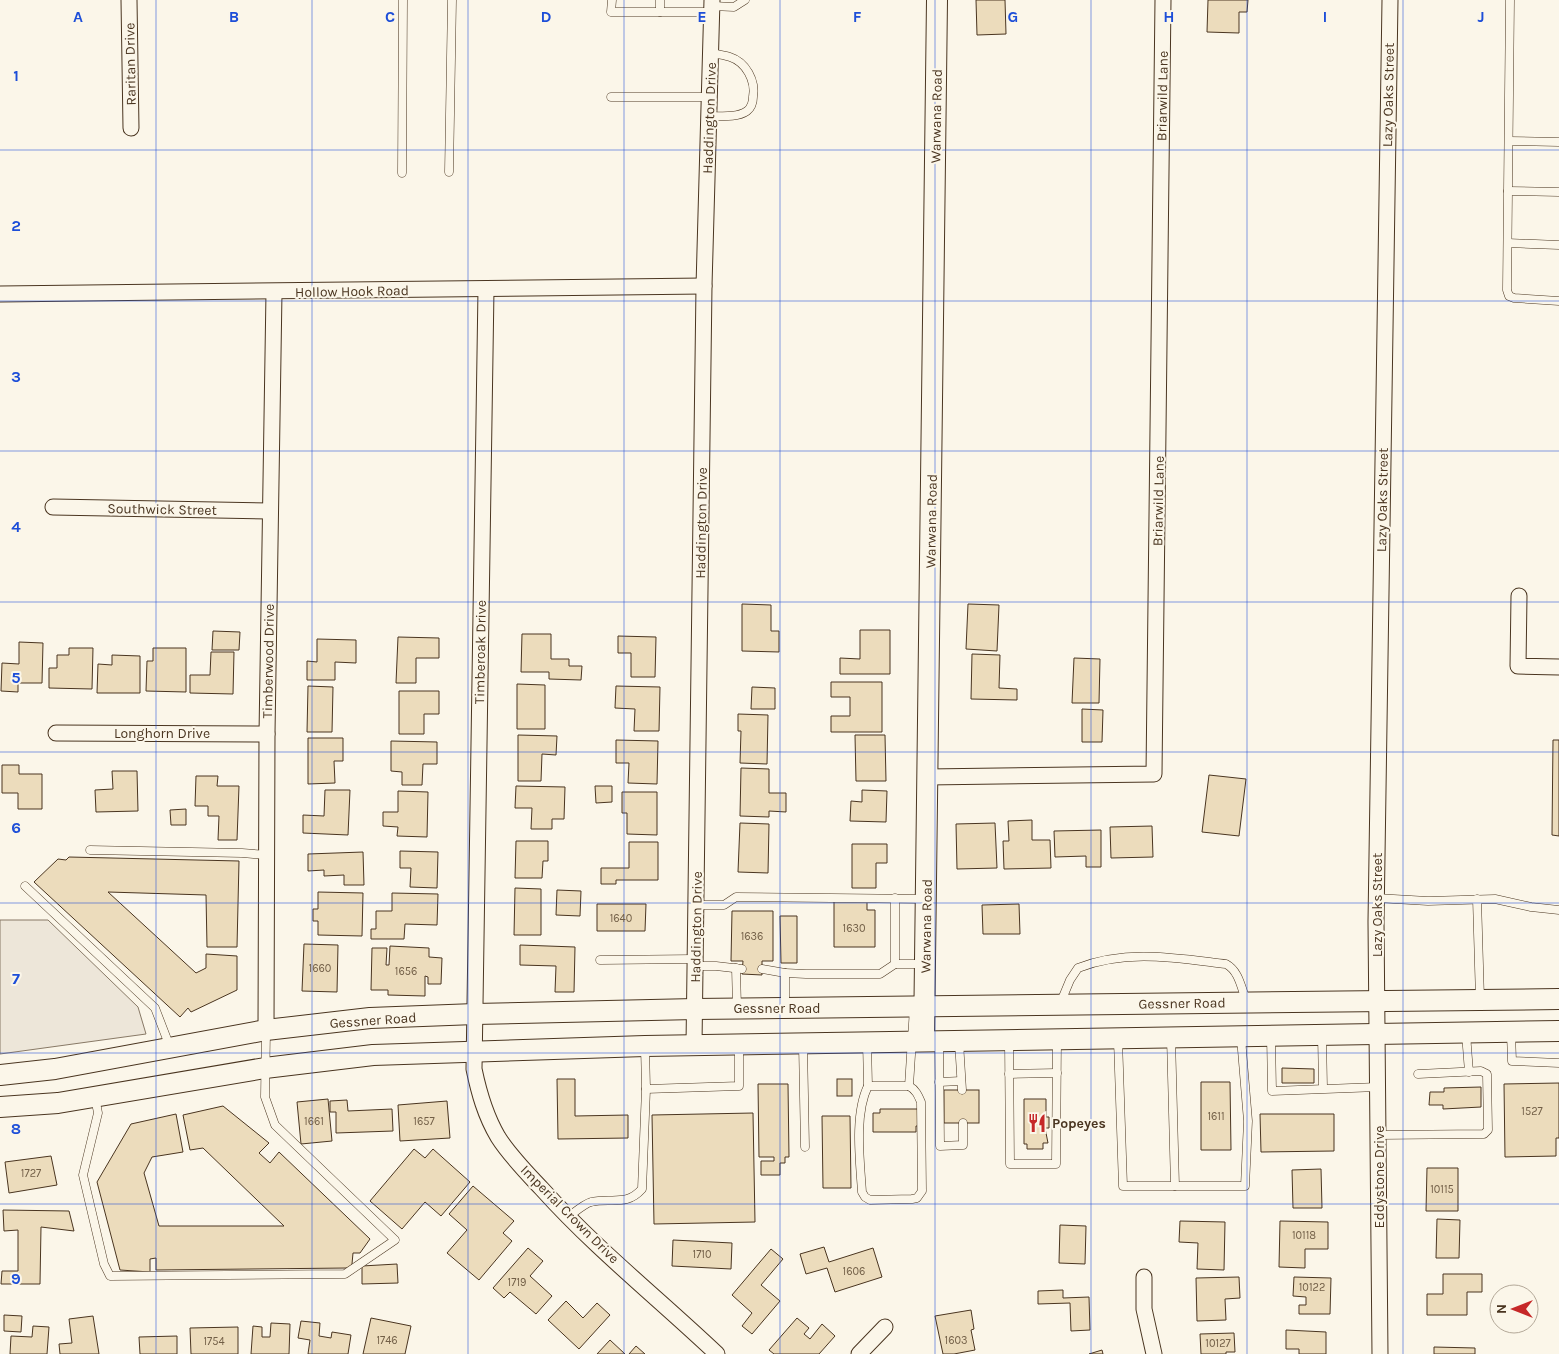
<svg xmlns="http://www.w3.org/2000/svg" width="1559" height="1354" font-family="Karla,sans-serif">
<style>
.green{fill:#ede6d9;stroke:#887966}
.building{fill:#ecdcbc;stroke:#4a3520}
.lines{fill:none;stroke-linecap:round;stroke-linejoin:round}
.lane-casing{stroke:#4a3520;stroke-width:9}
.street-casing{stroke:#4a3520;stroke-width:17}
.secondary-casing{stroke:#4a3520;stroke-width:22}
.lane{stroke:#fbf6e9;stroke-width:8}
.street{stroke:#fbf6e9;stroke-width:15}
.secondary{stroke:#fbf6e9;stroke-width:20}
.grid{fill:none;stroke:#1d4ed8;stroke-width:1;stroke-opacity:0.55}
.labels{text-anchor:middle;stroke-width:4;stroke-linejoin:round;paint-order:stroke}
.number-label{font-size:11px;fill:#725f47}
.street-label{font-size:14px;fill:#4a3520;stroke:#fbf6e9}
.poi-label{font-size:14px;font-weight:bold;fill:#4a3520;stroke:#fbf6e9;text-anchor:start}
.grid-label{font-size:16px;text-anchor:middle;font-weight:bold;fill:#1d4ed8;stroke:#fbf6e9;stroke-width:4;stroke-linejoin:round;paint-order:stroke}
</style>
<rect width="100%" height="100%" fill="#fbf6e9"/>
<path class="green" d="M0,920H48L138,1007L146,1034L0,1054Z"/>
<g class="building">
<path d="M976,0H1005L1006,34L977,35Z"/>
<path d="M1208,0H1248L1247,12H1239V33L1207,32Z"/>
<path d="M742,604L771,605V631H779V652L742,651Z"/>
<path d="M968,604L999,605L997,651L966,649Z"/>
<path d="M860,630H890V674H840V658L860,659Z"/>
<path d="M213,631L240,632L239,650H212Z"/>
<path d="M522,634H551V659H569V666H582L581,680L549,679V672H521Z"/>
<path d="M618,636L656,637L655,677H631V653H618Z"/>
<path d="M398,637L439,638V658H416V683H396Z"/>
<path d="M317,639L356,640V663L335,662V680H307V661L317,662Z"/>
<path d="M19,642L43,643L42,683H18V692L1,691L2,663L19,664Z"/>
<path d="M69,648H93L92,689L49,688V668H57V655H69Z"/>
<path d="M153,648H186V692L146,691L147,661H153Z"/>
<path d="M211,652H234L233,694L190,693V675H210Z"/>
<path d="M972,654L1000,655L999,688L1017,689V700L971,699Z"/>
<path d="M112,655L140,656V693H97L98,664L112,665Z"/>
<path d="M1074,658L1100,659L1099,703H1072Z"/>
<path d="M831,682H882V732H831V716H850V697H831Z"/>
<path d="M517,684L545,685V729H517Z"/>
<path d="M308,686L333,687L332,732H307Z"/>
<path d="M616,686L660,687L659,731H634L635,709L615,708Z"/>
<path d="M752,687L775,688V709H751Z"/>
<path d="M399,691H439V714H424V734H399Z"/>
<path d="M1082,709L1103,710L1102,742H1082Z"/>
<path d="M738,714L768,715L767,764L740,763L741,731H738Z"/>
<path d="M518,735L557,736L556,755L542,754L541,781H518Z"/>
<path d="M855,735H885L886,781H856Z"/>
<path d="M308,738H343V761H334L335,783L308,784Z"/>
<path d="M616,740L658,741L657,784L628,783L629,763H616Z"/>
<path d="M1553,740H1559V836L1552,835Z"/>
<path d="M391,741L437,742V764H423L422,785H402V772L391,771Z"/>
<path d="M2,765H19V774H42V809H18V793H2Z"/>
<path d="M741,768L769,769V793H786V812L769,811V817L740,816Z"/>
<path d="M112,771H137L138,811L96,812L95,790L113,789Z"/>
<path d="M1209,775L1246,779L1239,836L1202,832Z"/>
<path d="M196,776H218L217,786H239L237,840H218L219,816H208V806H195Z"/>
<path d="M516,786L565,787L564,819H552V829H531L532,808H515Z"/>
<path d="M595,786H612V802L596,803Z"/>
<path d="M325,790H350L348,835L303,833V815L324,816Z"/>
<path d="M862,790L887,791L886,822L850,821L851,801L862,802Z"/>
<path d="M398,791L428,792L427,837L397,836L398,827L383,826V812H398Z"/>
<path d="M622,792H657V835L627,834V813H622Z"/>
<path d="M186,809V825H171L170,810Z"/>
<path d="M1032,820V840H1050L1051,868L1004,869L1003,841H1009L1008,821Z"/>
<path d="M740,823L769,824L768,873L738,872Z"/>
<path d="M995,823L997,868L957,869L956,824Z"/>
<path d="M1152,826L1153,857L1111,858L1110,827Z"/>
<path d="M1101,830V867H1086V856L1055,857L1054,831Z"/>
<path d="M516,841H548V861H543L542,878H515Z"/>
<path d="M629,842H658V880H616V884H601V868H629Z"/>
<path d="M852,844H887V863H876V888H852Z"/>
<path d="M400,851L438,852L437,888L410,887L411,868H400Z"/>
<path d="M363,852L364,885H344V875L324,876V870L308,871V854Z"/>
<path d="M69,857L239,861L237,947H207L206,895L108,892L196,973L206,968V954L237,956V990L191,1012L188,1008L180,1017L34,882L58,859L66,860Z"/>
<path d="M515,888L541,889V935H514Z"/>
<path d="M557,890L581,891L580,916L556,915Z"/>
<path d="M318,892L363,893L362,936L318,935V921H313V909H318Z"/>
<path d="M392,893L438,894L437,925L405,924L404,939H371V929H376V911H392Z"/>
<path d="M834,901H867V910H875V947H834Z"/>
<path d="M597,904H646L645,931H597Z"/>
<path d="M1019,904L1020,934H983L982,905Z"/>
<path d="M732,911H773V961H762V975L742,974L743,961H731Z"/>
<path d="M780,916H797V963H781Z"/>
<path d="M304,944L338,945L337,992L302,991Z"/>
<path d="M520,945L575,947L574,992H555L556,966L520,965Z"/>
<path d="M390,946L429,948V957L442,958L441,984H428V977L425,976V996L388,995V990H371L372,948H387L386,965H389Z"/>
<path d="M1282,1068L1314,1069V1083H1282Z"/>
<path d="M557,1079H575V1116L628,1115V1138L558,1139Z"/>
<rect x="837" y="1079" width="15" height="17"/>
<path d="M1201,1082H1230L1231,1150H1201Z"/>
<path d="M1559,1083V1138H1556V1156L1505,1157L1504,1084Z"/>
<path d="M758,1084H788L789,1157H785V1163H780V1175H761V1161H774V1157H759Z"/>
<path d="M1481,1087V1107L1443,1109V1105H1429L1430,1092H1444V1088Z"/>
<rect x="944" y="1090" width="35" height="33"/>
<path d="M328,1099L332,1141L301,1144L297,1102Z"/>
<path d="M1024,1099H1046V1117H1049V1128H1045L1048,1143H1043V1149H1027V1144H1024Z"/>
<path d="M347,1100L348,1111L392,1109L393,1131L336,1133V1112H330V1101Z"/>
<path d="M447,1101L450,1138L400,1141L398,1105Z"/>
<path d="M223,1106L269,1143L259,1153L270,1163L279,1152L370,1239L360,1253H353L352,1264L348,1268L156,1270V1258L150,1259V1272L120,1270L97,1182L131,1124L176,1114L183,1152L152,1157L144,1173L159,1226H284L203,1148L190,1150L183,1115Z"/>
<path d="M880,1109H918V1126H916V1132H873V1113H880Z"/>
<path d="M753,1113L755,1222L654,1224L652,1115Z"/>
<path d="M1260,1114H1334V1151L1261,1152Z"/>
<path d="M822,1116H850L851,1188H823Z"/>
<path d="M414,1149L425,1158L433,1149L470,1182L441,1216L425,1202L402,1229L370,1201Z"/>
<path d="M51,1156L57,1185L9,1193L5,1162Z"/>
<path d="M1427,1168H1458V1211H1426Z"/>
<path d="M1321,1169L1322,1208H1293L1292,1170Z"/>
<path d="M473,1186L514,1221L503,1233L512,1241L479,1280L447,1253L467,1230L449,1214Z"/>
<path d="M3,1210L69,1211L74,1231L41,1227L40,1284H1L2,1271H18V1230L4,1231Z"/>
<path d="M1437,1219L1460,1220L1459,1258H1436Z"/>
<path d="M1180,1221L1225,1222L1224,1270L1197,1269L1198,1243L1179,1242Z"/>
<path d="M1280,1221L1328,1222V1249H1305V1268L1279,1267Z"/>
<path d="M1060,1225L1086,1226L1085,1264L1059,1263Z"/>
<path d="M673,1240L732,1243L731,1269L672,1266Z"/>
<path d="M824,1247L829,1262L873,1248L882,1277L835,1292L827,1268L806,1274L800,1254Z"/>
<path d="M528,1248L543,1261L530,1276L552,1296L536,1314L510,1292L504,1298L493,1288Z"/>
<path d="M771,1249L783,1259L761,1285L780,1301L752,1334L742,1326L752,1313L732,1295Z"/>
<path d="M397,1264L398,1283L362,1284V1266Z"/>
<path d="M1443,1274H1482V1292H1467V1315H1427V1294H1443Z"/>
<path d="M1239,1277L1240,1298L1225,1299L1226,1320L1197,1321L1196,1278Z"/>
<path d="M1294,1277L1331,1278L1330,1314H1299V1305H1306V1297L1293,1296Z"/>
<path d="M1063,1290V1298L1089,1297L1090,1330L1071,1331L1070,1303L1038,1304V1291Z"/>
<path d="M566,1301L583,1318L597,1303L610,1315L579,1349L548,1320Z"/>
<path d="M971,1310L974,1329L971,1330L975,1350L954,1354H943L935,1316Z"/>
<path d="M4,1315L22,1316L21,1332L4,1331Z"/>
<path d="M93,1316L99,1354H60L59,1344L72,1343L69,1319Z"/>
<path d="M371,1318L411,1326L405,1354H363Z"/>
<path d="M797,1318L809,1328L804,1334L810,1339L822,1324L835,1336L819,1354H774L769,1350Z"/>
<path d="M301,1321L320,1323L319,1336L331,1338L332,1332L351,1335L348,1354H308L310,1340L298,1338Z"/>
<path d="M271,1323L290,1324L289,1354H251L253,1326L262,1327V1337H270Z"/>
<path d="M33,1326L49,1327L47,1354H10L11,1336L32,1337Z"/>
<path d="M238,1327V1354H191L190,1328Z"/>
<path d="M1286,1330L1326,1332V1354H1299V1349H1286Z"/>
<path d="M1234,1333L1235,1352H1226V1354H1201L1200,1334Z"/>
<path d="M177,1336V1354H140L139,1337Z"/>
<path d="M610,1340L625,1354H597Z"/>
<path d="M636,1346L645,1354H629Z"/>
<path d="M1434,1347L1475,1348V1354H1434Z"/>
<path d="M1102,1350L1103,1354H1089Z"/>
</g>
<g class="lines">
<g class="lane-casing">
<g id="lane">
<path d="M612,0L611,12H660"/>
<path d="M660,0V12H712"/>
<path d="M712,6L734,7L745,0"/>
<path d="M611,97H709"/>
<path d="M709,116C721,116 737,118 747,111C752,107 753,102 753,97C756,81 746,62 730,57C724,55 717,54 711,53"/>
<path d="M1509,141L1559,142"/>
<path d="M449,172L452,0"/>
<path d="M402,173L403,0"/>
<path d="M1508,191L1510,0"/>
<path d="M1559,192L1508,191L1507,290L1509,296L1514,298L1559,301"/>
<path d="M1508,243L1559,245"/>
<path d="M90,850L242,853L267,855"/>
<path d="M25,886L155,1008L170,1047"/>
<path d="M1376,898L1428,901L1495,899L1531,907L1559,910"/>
<path d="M1477,899L1480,999"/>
<path d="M696,905H724L736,897L924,899"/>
<path d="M600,960L695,959"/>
<path d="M895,964H923"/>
<path d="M695,966H716L742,969"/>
<path d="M736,968L737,1008"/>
<path d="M762,969L785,973"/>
<path d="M1060,1004L1070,980L1078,968C1127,949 1175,958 1226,964C1239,971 1241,987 1246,1000"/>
<path d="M785,1006V973L806,974H880L895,964V898"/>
<path d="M1511,1033L1512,1061L1559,1063"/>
<path d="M1466,1034L1469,1072"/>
<path d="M1322,1035L1323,1088"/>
<path d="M1271,1036L1272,1091L1378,1087"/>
<path d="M1171,1038L1175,1186"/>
<path d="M1009,1040L1010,1164H1056L1057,1039"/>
<path d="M1118,1040L1123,1186H1245L1248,1121L1241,1038"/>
<path d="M939,1041L940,1146L963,1145V1123"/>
<path d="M867,1042L868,1086H909L914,1008"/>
<path d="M959,1042L962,1090"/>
<path d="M803,1045L805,1147"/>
<path d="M645,1046L646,1089L739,1086V1046"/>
<path d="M1009,1074L1057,1073"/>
<path d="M939,1082L961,1081"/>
<path d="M868,1086C854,1114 860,1161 862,1192L865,1197L870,1200L912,1199L917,1198L922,1191L921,1102C918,1095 916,1090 909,1086"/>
<path d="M95,1097L98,1113L83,1175L104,1264L110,1276L345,1274L395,1240L275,1125L265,1097L266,1031"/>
<path d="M1378,1135L1484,1134L1488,1130L1487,1074L1481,1071L1418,1074"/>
<path d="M568,1217C575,1212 584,1204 591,1202C611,1197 626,1207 642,1189L646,1089"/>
</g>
</g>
<g class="street-casing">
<g id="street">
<path d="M129,0L131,128"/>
<path d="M486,289L474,1069C479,1093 485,1115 498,1137C510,1156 527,1173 542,1189C596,1249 659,1299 717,1354"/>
<path d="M0,294L704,286"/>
<path d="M53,507L270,511"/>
<path d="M1519,596L1518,666L1559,667"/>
<path d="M56,733L267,734"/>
<path d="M927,777L1154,774L1163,0"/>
<path d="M266,1030L267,734L274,292"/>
<path d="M694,1045L704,286L712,0"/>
<path d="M1144,1277V1309L1154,1354"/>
<path d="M859,1354L885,1327"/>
<path d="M1380,1354L1376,922L1390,0"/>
</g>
</g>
<g class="secondary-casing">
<g id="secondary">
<path d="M924,1041L937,0"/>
<path d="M0,1075L55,1069L266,1030L370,1018L475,1014L695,1009L1559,999"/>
<path d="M0,1107L58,1103L265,1068L373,1055L645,1046L1559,1031"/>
</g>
</g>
<use href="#lane" class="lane"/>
<use href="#street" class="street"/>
<use href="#secondary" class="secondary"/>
</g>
<path class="grid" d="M156,0V1354M312,0V1354M468,0V1354M624,0V1354M780,0V1354M935,0V1354M1091,0V1354M1247,0V1354M1403,0V1354M0,150H1559M0,301H1559M0,451H1559M0,602H1559M0,752H1559M0,903H1559M0,1053H1559M0,1204H1559"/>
<defs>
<g id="restaurant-bare" transform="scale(1.5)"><path d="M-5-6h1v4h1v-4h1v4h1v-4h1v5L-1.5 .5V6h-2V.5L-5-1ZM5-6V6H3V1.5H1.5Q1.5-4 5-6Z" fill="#c62828" stroke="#fbf6e9" stroke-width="2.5" paint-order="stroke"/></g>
</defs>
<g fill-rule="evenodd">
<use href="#restaurant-bare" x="1037" y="1123"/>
</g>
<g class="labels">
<g class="number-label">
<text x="621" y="922">1640</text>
<text x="854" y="932">1630</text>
<text x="752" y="940">1636</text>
<text x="320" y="972">1660</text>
<text x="406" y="975">1656</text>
<text x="1532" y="1115">1527</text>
<text x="1216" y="1120">1611</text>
<text x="314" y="1125">1661</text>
<text x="424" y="1125">1657</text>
<text x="31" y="1177">1727</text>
<text x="1442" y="1193">10115</text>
<text x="1304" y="1239">10118</text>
<text x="702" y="1258">1710</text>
<text x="854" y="1275">1606</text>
<text x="517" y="1286">1719</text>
<text x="1312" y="1291">10122</text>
<text x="387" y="1344">1746</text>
<text x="956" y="1344">1603</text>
<text x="214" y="1345">1754</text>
<text x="1218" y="1347">10127</text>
</g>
<g class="street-label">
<text transform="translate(130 64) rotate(-91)" y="5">Raritan Drive</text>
<text transform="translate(1388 95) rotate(-89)" y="5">Lazy Oaks Street</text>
<text transform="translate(1162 96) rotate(-89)" y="5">Briarwild Lane</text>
<text transform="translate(936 116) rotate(-89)" y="5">Warwana Road</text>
<text transform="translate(709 118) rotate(-88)" y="5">Haddington Drive</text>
<text transform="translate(352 291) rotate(-1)" y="5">Hollow Hook Road</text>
<text transform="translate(1382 500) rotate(-89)" y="5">Lazy Oaks Street</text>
<text transform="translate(1158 501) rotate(-89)" y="5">Briarwild Lane</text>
<text transform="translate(162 509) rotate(1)" y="5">Southwick Street</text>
<text transform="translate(931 521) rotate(-89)" y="5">Warwana Road</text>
<text transform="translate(701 523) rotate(-89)" y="5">Haddington Drive</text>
<text transform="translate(480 652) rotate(-89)" y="5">Timberoak Drive</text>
<text transform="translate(268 661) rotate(-89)" y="5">Timberwood Drive</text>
<text x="162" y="738">Longhorn Drive</text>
<text transform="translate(1377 905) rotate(-90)" y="5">Lazy Oaks Street</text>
<text transform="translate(926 926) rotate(-89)" y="5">Warwana Road</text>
<text transform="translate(696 927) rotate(-89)" y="5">Haddington Drive</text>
<text transform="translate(1182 1003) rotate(-1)" y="5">Gessner Road</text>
<text x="777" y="1013">Gessner Road</text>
<text transform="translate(373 1020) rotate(-4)" y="5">Gessner Road</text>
<text transform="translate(1379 1177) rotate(-90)" y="5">Eddystone Drive</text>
<text transform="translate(570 1214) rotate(45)" y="5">Imperial Crown Drive</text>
</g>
<g class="poi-label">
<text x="1052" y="1128">Popeyes</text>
</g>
</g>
<g class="grid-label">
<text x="78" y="22">A</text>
<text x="234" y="22">B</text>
<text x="390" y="22">C</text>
<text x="546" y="22">D</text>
<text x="702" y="22">E</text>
<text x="857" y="22">F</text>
<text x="1013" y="22">G</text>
<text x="1169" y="22">H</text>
<text x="1325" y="22">I</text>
<text x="1481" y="22">J</text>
<text x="16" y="81">1</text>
<text x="16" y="231">2</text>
<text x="16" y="382">3</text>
<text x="16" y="532">4</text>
<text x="16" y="683">5</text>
<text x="16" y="833">6</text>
<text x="16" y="984">7</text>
<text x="16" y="1134">8</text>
<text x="16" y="1284">9</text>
</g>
<g transform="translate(1514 1309) rotate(270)"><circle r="24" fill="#fbf6e9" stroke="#b4a999"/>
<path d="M0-4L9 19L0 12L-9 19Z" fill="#c62828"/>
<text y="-8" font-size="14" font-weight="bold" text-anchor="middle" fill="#4a3520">N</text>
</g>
</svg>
